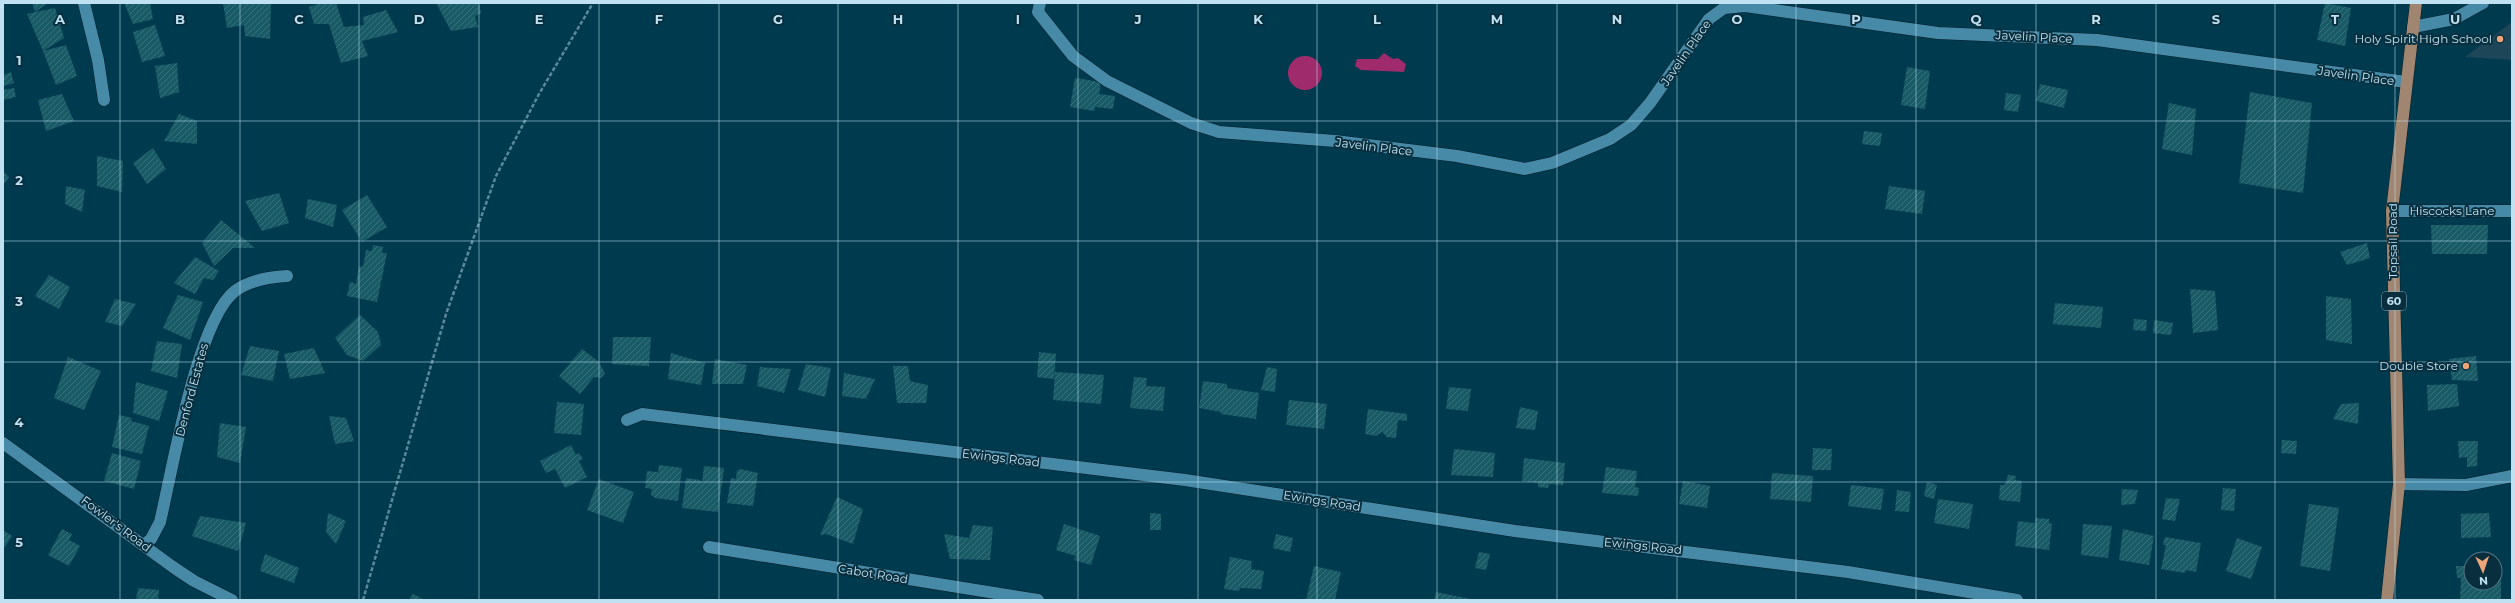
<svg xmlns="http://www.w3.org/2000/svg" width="2515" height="603" font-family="Montserrat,sans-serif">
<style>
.built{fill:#1d4658}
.water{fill:#9f2b6d}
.building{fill:url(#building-hatch)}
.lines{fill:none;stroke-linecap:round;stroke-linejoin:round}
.minor-casing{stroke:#091f28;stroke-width:13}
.major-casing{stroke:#091f28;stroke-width:13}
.path{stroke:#5b899c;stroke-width:2.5;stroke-dasharray:4 2;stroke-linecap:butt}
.minor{stroke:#468aa8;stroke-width:12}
.major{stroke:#a08571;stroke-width:12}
.grid{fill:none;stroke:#c0e1f1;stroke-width:1;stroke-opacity:0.55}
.poi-dot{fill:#efa378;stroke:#092f3e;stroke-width:1.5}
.labels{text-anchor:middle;stroke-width:4;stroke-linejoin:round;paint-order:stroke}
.shield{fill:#092f3e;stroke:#89acbb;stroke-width:1}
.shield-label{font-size:11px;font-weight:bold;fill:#c0e1f1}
.street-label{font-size:12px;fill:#c0e1f1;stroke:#092f3e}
.poi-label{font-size:12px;fill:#c0e1f1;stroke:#092f3e;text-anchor:end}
.grid-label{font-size:13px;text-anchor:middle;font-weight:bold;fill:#c0e1f1;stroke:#092f3e;stroke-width:4;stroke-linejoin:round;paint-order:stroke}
</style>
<defs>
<pattern id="building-hatch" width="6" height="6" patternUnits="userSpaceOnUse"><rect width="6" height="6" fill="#185a65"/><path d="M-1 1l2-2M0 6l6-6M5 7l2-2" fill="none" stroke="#38717c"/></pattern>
</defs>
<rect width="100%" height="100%" fill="#003a4f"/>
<path class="built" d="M2512,22V60L2465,57Z"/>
<g class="water">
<path d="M1384,53L1393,59L1398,58L1406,64L1404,72L1361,70L1355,66L1357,59H1378Z"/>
<circle cx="1305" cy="73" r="17"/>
</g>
<g class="building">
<path d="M32,3H48L35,12L55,8L64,38L43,51L27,14L35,12Z"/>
<path d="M124,3H150L153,19L133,24Z"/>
<path d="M223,3H271L270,39L245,36L244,25L227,28Z"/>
<path d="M320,3H336L344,27L364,25L363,17L386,10L398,32L362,41L368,56L341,63L329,24H314L309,7Z"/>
<path d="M436,3H479L481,13L475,16L478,27L451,31Z"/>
<path d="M2325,3L2351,8L2345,46L2317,40Z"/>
<path d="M155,25L165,56L142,62L133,32Z"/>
<path d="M66,45L77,76L56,85L43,51Z"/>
<path d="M177,63L179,92L160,98L155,66Z"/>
<path d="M1907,67L1930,71L1925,109L1901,105Z"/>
<path d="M11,72L14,83L3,86V75Z"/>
<path d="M1075,78L1101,82L1099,94L1115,96L1113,109L1095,107L1094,111L1070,107Z"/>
<path d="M2040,84L2068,90L2064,108L2036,101Z"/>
<path d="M14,88L16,97L4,100L3,90Z"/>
<path d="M2250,92L2312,103L2303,193L2239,183Z"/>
<path d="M2006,93L2021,95L2018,112L2004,110Z"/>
<path d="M62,94L74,121L46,131L38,100Z"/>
<path d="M2169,103L2196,109L2192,155L2162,149Z"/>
<path d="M179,114L197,121V144L164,141Z"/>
<path d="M1864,131L1882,133L1880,146L1862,144Z"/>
<path d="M153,148L166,169L147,184L133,163Z"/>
<path d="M97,156L123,161L122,192L97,186Z"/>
<path d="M3,171L9,177L3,185Z"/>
<path d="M66,186L85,190L82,212L65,204Z"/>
<path d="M1889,186L1925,191L1922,214L1885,209Z"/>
<path d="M279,193L289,223L262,231L245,201Z"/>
<path d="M367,195L387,227L362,242L342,210Z"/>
<path d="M308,199L337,205L333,227L305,218Z"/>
<path d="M221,220L255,248H233L214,266L202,243Z"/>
<path d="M2431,225H2488L2487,254H2432Z"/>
<path d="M2367,243L2370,258L2347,265L2340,252Z"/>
<path d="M373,245L383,247L382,253H387L377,302L347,296L350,282L356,284L359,266L363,267L366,250L372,251Z"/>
<path d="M195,257L219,271L213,280L204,278L195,294L174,283Z"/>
<path d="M49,275L70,287L59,309L35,296Z"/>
<path d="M2190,289L2215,291L2218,330L2193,333Z"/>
<path d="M178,295L203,302L190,340L163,328Z"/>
<path d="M2326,296L2351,299L2352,344L2326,340Z"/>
<path d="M115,299L136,304L122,326L105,322Z"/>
<path d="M2055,303L2103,307L2101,328L2053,324Z"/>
<path d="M360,315L378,332L381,345L363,361L347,355L335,338Z"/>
<path d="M2134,319L2147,320L2146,331L2133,330Z"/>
<path d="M2154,320L2173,323L2171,335L2153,333Z"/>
<path d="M613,337H651L649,366L612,364Z"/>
<path d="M157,341L182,344L177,378L151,371Z"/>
<path d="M250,346L279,351L273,381L241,375Z"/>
<path d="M314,348L325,373L290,379L284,354Z"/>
<path d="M582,349L599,362L605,373L601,378L594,377L580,394L559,376Z"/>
<path d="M1039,352L1056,354L1054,379L1037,377Z"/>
<path d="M671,353L705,363L701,385L668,379Z"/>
<path d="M2476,356L2478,381L2452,380L2449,359Z"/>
<path d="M68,357L101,371L84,410L54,398Z"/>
<path d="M715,359L747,365L743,384H712Z"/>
<path d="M806,364L831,368L825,397L798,390Z"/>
<path d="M893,366H908L910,381L928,385L926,403H897Z"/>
<path d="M760,367L791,369L784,393L757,386Z"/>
<path d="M1267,367L1277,369L1275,392L1261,390Z"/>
<path d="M1055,372L1104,375L1101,404L1053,400Z"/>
<path d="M844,373L875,379L866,399L842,396Z"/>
<path d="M1134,377L1147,378L1146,386L1165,387L1163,411L1130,408Z"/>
<path d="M1203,381L1227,384V388L1259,393L1256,419L1221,414V412L1199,408Z"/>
<path d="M136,382L168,391L159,421L133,413Z"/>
<path d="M2457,384L2459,406L2428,411L2427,385Z"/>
<path d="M1449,387L1471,389L1468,411L1446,409Z"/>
<path d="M1289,400L1327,404L1324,429L1286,425Z"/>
<path d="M557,402L584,404L581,435L554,433Z"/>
<path d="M2359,403L2358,424L2333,419L2341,404Z"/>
<path d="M1520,407L1538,411L1535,430L1516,428Z"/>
<path d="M1368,409L1407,414V421L1398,420L1396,438L1387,437L1382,432L1376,436L1365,434Z"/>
<path d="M119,415L132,418L131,421L149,426L142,454L112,447Z"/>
<path d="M329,416L346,418L354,441L335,444Z"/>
<path d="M220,423L246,427L240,463L217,457Z"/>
<path d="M2282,440L2297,441L2296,454L2281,453Z"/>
<path d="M2458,441H2478L2477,466L2467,467V457L2459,458Z"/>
<path d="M571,445L576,455L579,453L583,459L579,461L587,477L565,488L555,469L546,473L540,461Z"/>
<path d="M1813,448L1832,449L1831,470H1812Z"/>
<path d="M1454,449L1495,453L1493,477L1451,475Z"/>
<path d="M112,453L141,461L134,489L104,481Z"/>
<path d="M1524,458L1565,463L1563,485L1549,484L1548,488L1538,487V483L1522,481Z"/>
<path d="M659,465L682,468L678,501L655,498L651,495L652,489L645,488L647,471L658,472Z"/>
<path d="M704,466L724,468L718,512L682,508L686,478L700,480L702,482Z"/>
<path d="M1606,467L1637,471L1635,487L1639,488L1638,496L1602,493Z"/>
<path d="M740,469L758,473L753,506L727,503L731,478L736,479L737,471Z"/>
<path d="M1772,473L1813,476L1811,502L1770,499Z"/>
<path d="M2008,475L2016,476L2015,480L2022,481L2020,502L1999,500L2000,485H2005Z"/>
<path d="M599,479L634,492L623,523L587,510Z"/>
<path d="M1683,481L1710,486L1707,508L1679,504Z"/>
<path d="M1927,482L1937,485L1934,499L1924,496Z"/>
<path d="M1851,485L1884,489L1881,510L1848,506Z"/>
<path d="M2223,488L2236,489L2234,511L2221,510Z"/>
<path d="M2122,489L2138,490L2135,504L2121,505Z"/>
<path d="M1897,490L1911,492L1909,512L1895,511Z"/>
<path d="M837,497L863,509L853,544L826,534L820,535Z"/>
<path d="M2166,498L2180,499L2175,521L2162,519Z"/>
<path d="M1938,499L1973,504L1969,529L1934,523Z"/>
<path d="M2309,504L2339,508L2330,571L2300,566Z"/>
<path d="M328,513L346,521L336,544L326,532Z"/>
<path d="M1150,513L1161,514V530H1150Z"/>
<path d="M2489,513L2491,537L2461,538V514Z"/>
<path d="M200,516L246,523L238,551L192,536Z"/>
<path d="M2036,518L2049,519V523L2052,524L2049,550L2015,546L2018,521L2035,523Z"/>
<path d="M1064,524L1100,536L1091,565L1074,560L1076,556L1056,550Z"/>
<path d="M2083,524L2112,526L2108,558L2081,555Z"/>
<path d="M973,525L993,527L990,560L950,559L944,534L969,538Z"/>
<path d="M62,529L72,534L69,540L80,546L69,566L48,555Z"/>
<path d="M2123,529L2154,536L2149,565L2119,560Z"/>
<path d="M3,530L12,536L5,547L3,546Z"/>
<path d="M1276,534L1293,538L1290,552L1273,548Z"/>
<path d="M2165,537L2201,543L2196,572L2186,570L2185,573L2161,569L2166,545H2163Z"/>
<path d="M2237,538L2262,547L2251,579L2226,571Z"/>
<path d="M1479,552L1490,554L1486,570L1475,568Z"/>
<path d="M265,554L299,568L294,583L260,571Z"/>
<path d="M1230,557L1252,561L1251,569L1264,571L1261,589L1240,588L1239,591L1224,589Z"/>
<path d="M1314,566L1341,572L1335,600H1306Z"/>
<path d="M2456,566H2471V583H2495V577H2501V600H2460L2461,578H2457Z"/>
<path d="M138,588L159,590L158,600H136Z"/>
<path d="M1436,592L1470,599V600H1434Z"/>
<path d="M413,594L425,600H409Z"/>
</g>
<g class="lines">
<g class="minor-casing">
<g id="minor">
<path d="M84,3L98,60L104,100"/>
<path d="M1040,3L1038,12L1073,56L1107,81L1191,123L1219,132L1335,141L1457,156L1525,169L1552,163L1610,139L1631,125L1650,103L1709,19L1724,8L1745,6L1938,33L2097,40L2406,82"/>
<path d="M2413,27L2454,19L2483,3"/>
<path d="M2392,211H2512"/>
<path d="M627,420L642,414L1185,480L1515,531L1848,572L2017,600"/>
<path d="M3,443L173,567L194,581L232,600"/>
<path d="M2399,484L2466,485L2512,476"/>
<path d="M144,545L151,539L160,522C172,472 197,320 235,291C250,280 268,277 287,276"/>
<path d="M709,547L1038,600"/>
</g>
</g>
<g class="major-casing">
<path id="major" d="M2387,600L2399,484L2392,211L2416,3"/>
</g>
<path class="path" d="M363,600L446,314L496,176L539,94L593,3"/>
<use href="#minor" class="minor"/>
<use href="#major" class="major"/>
</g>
<path class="grid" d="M120,3V600M240,3V600M359,3V600M479,3V600M599,3V600M719,3V600M838,3V600M958,3V600M1078,3V600M1198,3V600M1317,3V600M1437,3V600M1557,3V600M1677,3V600M1796,3V600M1916,3V600M2036,3V600M2156,3V600M2275,3V600M2395,3V600M3,121H2512M3,241H2512M3,362H2512M3,482H2512"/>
<g class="poi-dot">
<circle cx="2500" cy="39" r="4"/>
<circle cx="2466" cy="366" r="4"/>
</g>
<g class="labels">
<rect class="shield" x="2382" y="292" width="24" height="18" rx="3"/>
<g class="shield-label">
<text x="2394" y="305">60</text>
</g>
<g class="street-label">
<text transform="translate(2034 37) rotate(3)" y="4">Javelin Place</text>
<text transform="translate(1686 53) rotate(-55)" y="4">Javelin Place</text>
<text transform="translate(2356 76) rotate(8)" y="4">Javelin Place</text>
<text transform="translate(1374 147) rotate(7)" y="4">Javelin Place</text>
<text x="2452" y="215">Hiscocks Lane</text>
<text transform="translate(2393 241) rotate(-90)" y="4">Topsail Road</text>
<text transform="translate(192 390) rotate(-75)" y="4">Denford Estates</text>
<text transform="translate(1001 458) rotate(7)" y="4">Ewings Road</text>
<text transform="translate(1322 501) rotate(9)" y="4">Ewings Road</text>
<text transform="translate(116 524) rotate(37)" y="4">Fowler's Road</text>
<text transform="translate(1643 546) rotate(6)" y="4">Ewings Road</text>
<text transform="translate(873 574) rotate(9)" y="4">Cabot Road</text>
</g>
<g class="poi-label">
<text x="2492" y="43">Holy Spirit High School</text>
<text x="2458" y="370">Double Store</text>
</g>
</g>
<g class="grid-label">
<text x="60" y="24">A</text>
<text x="180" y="24">B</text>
<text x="299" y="24">C</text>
<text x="419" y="24">D</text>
<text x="539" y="24">E</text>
<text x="659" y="24">F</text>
<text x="778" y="24">G</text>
<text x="898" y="24">H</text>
<text x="1018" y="24">I</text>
<text x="1138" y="24">J</text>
<text x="1258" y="24">K</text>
<text x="1377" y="24">L</text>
<text x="1497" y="24">M</text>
<text x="1617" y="24">N</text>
<text x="1737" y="24">O</text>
<text x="1856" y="24">P</text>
<text x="1976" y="24">Q</text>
<text x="2096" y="24">R</text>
<text x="2216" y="24">S</text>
<text x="2335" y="24">T</text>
<text x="2455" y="24">U</text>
<text x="19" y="65">1</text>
<text x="19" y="185">2</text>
<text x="19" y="306">3</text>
<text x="19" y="427">4</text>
<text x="19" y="547">5</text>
</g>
<rect width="2515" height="603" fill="none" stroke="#c0e1f1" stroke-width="8"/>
<g transform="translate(2483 571) rotate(177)"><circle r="19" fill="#092f3e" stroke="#527686"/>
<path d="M0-3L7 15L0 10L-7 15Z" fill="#efa378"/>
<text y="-6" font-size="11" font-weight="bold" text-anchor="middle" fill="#c0e1f1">N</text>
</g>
</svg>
